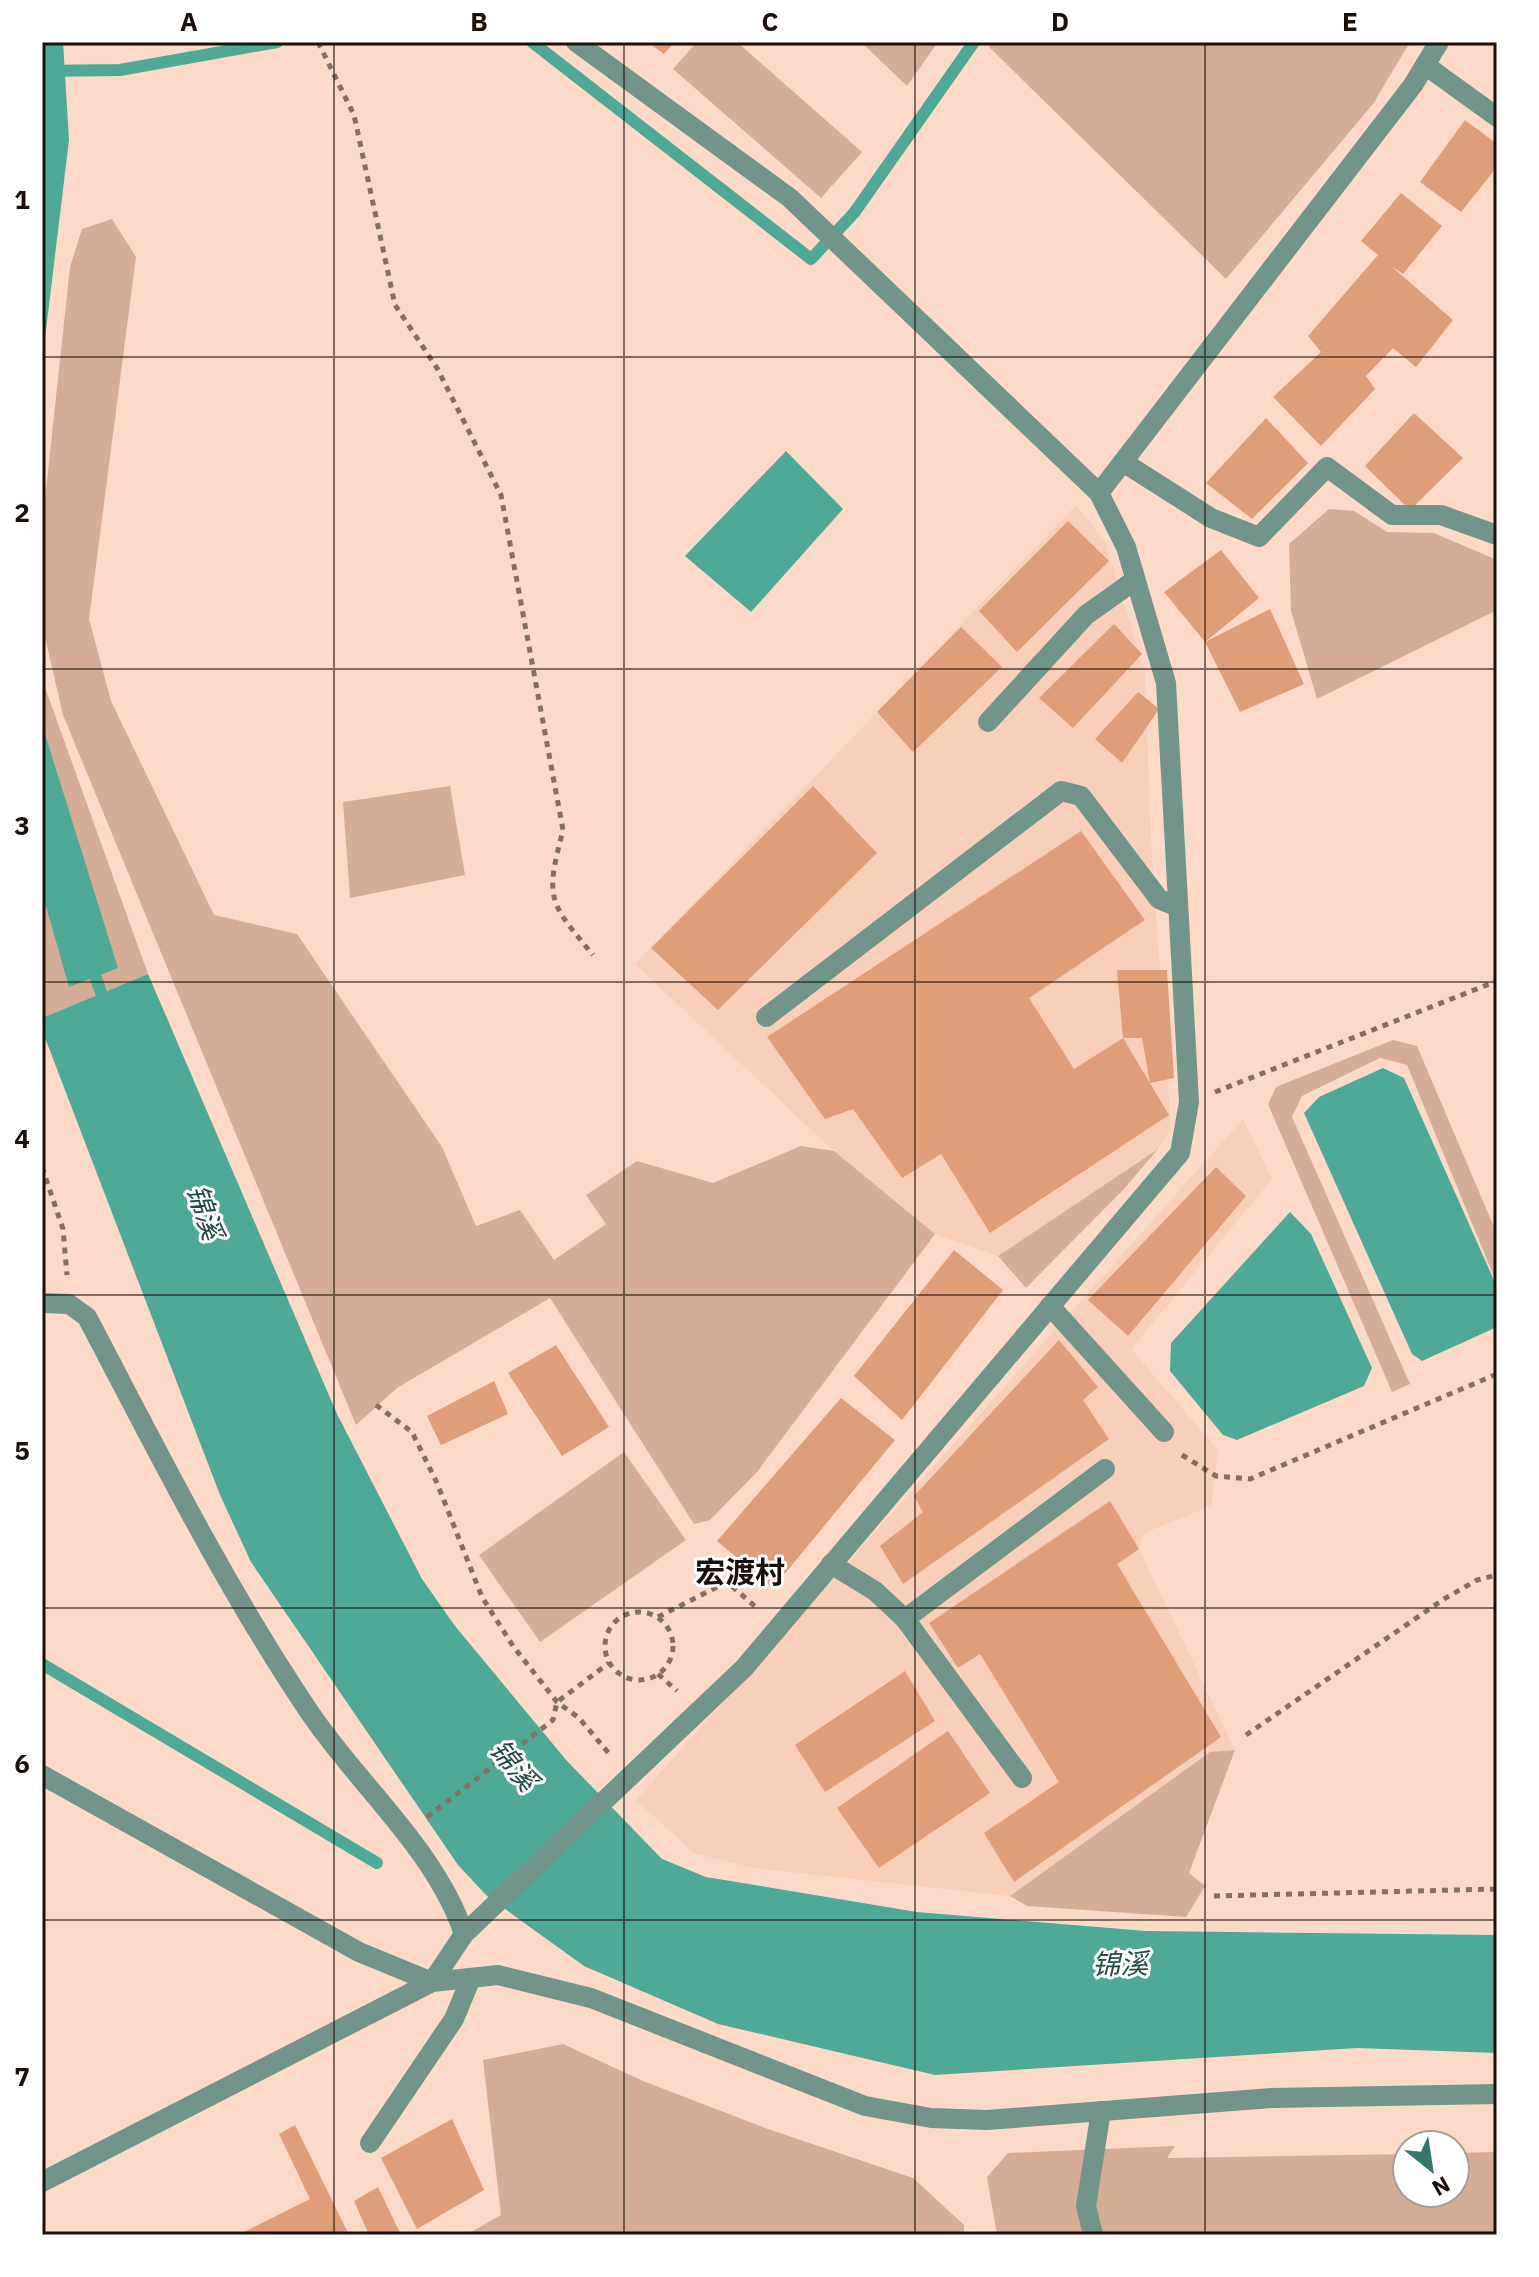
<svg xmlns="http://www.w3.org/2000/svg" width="1539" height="2277" font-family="'IBM Plex Sans','Noto Sans SC',sans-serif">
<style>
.built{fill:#f8cfb8}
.green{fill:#d5ad96}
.water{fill:#4ea997}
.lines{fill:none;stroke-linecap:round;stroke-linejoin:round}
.stream{stroke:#4ea997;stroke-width:12}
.building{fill:#df9e7a}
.path{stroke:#856f62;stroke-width:5;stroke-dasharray:6 6;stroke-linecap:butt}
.minor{stroke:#71948b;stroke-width:20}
.grid{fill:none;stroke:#1b1009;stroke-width:2;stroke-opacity:0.55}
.labels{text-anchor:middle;stroke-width:6;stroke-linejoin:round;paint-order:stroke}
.water-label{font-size:28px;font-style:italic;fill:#234c44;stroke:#fff}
.quarter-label{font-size:30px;font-weight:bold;fill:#1b1009;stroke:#fff}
.neatline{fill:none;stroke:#1b1009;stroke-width:3}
.grid-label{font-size:26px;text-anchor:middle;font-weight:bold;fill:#1b1009}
</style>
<rect width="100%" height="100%" fill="#fcdac7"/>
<g class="built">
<path d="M1076,505L1105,541L1145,672L1151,840L1171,1131L1158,1149L998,1256L935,1234L834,1151L635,964Z"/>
<path d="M1243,1119L1272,1179L1131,1349L1218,1450L1211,1506L1144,1533L1139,1549L1235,1750L1210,1752L1010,1896L754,1868L694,1853L636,1800Z"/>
</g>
<g class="green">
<path d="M697,42H737L862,152L821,198L673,69Z"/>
<path d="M861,42H938L907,86Z"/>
<path d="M993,42H1410L1373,104L1226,279L989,47Z"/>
<path d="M112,219L136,257L89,619L111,701L214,915L297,934L442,1147L476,1226L520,1210L554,1260L606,1224L586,1195L637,1161L713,1183L801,1146L834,1151L935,1234L757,1472L710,1520L694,1524L550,1298L397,1388L356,1425L63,715L42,624V527L70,267L82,229Z"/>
<path d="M1329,509L1354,511L1387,532L1434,533L1497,560V610L1317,699L1291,611L1289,544Z"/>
<path d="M42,679L148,974L42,1018V893L69,986L117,968L42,724Z"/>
<path d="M450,786L465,875L350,898L343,802Z"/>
<path d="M1393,1040L1417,1046L1497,1234V1284L1407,1065L1380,1058L1302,1096L1292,1117L1410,1384L1392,1392L1268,1104L1276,1087Z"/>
<path d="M1158,1149L1123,1190L1026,1288L998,1256Z"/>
<path d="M624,1452L686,1540L540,1642L479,1555Z"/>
<path d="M1235,1750L1189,1873L1205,1886L1186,1917L1027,1906L1010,1896L1210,1752Z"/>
<path d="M563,2044L643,2081L765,2128L913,2178L964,2225V2235H466L501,2215L483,2060Z"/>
<path d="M1175,2146L1167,2158L1407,2154V2193H1455V2153L1497,2152V2235H997L987,2177L1008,2153Z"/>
</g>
<g class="water">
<path d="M42,42H63L69,140L42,363Z"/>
<path d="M786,451L843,509L751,612L685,556Z"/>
<path d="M42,724L118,968L69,987L42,893Z"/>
<path d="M148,974L337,1414L422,1579L455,1626L567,1761L662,1859L706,1877L917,1912L1146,1931L1497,1935V2053L1357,2048L935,2075L718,2024L584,1966L487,1896L458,1865L251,1562L220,1495L42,1030V1018Z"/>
<path d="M1383,1068L1404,1078L1497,1287V1327L1422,1361L1412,1354L1304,1113L1319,1097Z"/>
<path d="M1290,1212L1311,1234L1372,1368L1364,1386L1237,1440L1223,1435L1170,1371L1171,1343Z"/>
</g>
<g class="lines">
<g class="stream">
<path d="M532,42L811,259L854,213L974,42"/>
<path d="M42,71L120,70L277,42"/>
<path d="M91,964L106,1007"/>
<path d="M42,1664L377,1863"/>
</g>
</g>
<g class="building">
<path d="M647,42H675L664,54Z"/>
<path d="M1465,120L1497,144V167L1461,212L1420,182Z"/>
<path d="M1401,193L1442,226L1403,274L1391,266L1453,320L1416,367L1393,348L1366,376L1375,389L1321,446L1273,397L1321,352L1308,336L1378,255L1361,241Z"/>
<path d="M1414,413L1463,458L1410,510L1365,466Z"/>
<path d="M1266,418L1308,463L1252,519L1206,483Z"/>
<path d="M1068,521L1109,561L1017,652L979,611Z"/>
<path d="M1221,550L1259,598L1205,642L1164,592Z"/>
<path d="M1270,609L1304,684L1240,712L1205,642Z"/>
<path d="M1114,624L1142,654L1073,728L1039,698Z"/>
<path d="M961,627L1002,667L913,752L877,712Z"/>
<path d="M1138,692L1159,709L1122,763L1095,739Z"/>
<path d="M813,786L877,853L718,1010L651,948Z"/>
<path d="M1081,831L1145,920L1029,998L1074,1069L1123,1038L1169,1115L990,1233L941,1154L902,1178L853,1109L825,1119L767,1037Z"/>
<path d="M1117,970H1167L1174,1078L1150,1083L1142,1038H1123Z"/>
<path d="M1216,1167L1246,1196L1128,1336L1088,1300Z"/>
<path d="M954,1250L1003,1290L902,1420L854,1376Z"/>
<path d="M1059,1340L1098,1387L1083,1400L1109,1439L903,1584L880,1546L923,1512L914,1496Z"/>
<path d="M556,1345L609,1427L562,1456L508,1373Z"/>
<path d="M494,1381L508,1414L441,1445L427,1416Z"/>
<path d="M841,1398L895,1440L773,1588L717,1541Z"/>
<path d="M1110,1501L1139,1549L1117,1564L1221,1737L1014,1882L984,1833L1059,1782L980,1654L958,1668L929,1623Z"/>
<path d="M905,1671L935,1721L825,1792L795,1745Z"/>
<path d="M948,1731L990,1793L879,1868L837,1808Z"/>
<path d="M452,2119L484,2190L417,2229L381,2158Z"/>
<path d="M295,2125L349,2235H238L310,2199L279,2134Z"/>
<path d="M378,2187L401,2235H369L354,2201Z"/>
</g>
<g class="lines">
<g class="path">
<path d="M318,42L354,115L395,305L437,368L501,495L563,830C545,899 548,901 593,955"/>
<path d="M1215,1092L1497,981"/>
<path d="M42,1167L63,1229L67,1275"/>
<path d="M376,1405L412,1432L437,1483L482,1597L513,1646L557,1702L579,1718L612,1757"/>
<path d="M1182,1455L1216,1476L1250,1479L1497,1374"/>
<circle cx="639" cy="1646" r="34"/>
<path d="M658,1617L727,1582L757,1608"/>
<path d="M658,1674L677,1691"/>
<path d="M1246,1735L1444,1599L1477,1580L1497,1575"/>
<path d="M427,1817L553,1720L557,1702L609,1663"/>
<path d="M1214,1896L1497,1889"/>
</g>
<g class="minor">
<path d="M1425,65L1497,117"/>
<path d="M1123,462L1211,518L1259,537L1327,467L1392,515H1441L1497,535"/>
<path d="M1099,493L1413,85L1439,42"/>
<path d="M988,722L1086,615L1135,580"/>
<path d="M766,1017L1061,791L1081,796L1159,899L1178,907"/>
<path d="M42,1303L69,1304L87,1317C157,1450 224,1585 308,1710C357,1784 435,1848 464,1934"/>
<path d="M1050,1306L1164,1432"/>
<path d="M831,1564L875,1591L905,1619L1022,1778"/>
<path d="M905,1619L1105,1469"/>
<path d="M42,1775L359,1952L432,1982L498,1975L591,1998L865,2106L931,2118L987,2120L1272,2098L1497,2094"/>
<path d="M370,2143L454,2019L471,1978"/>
<path d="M42,2182L432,1982L464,1934L744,1668L1180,1153L1189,1102L1166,683L1126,547L1099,493L790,198L576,42"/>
<path d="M1093,2235L1086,2206L1101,2111"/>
</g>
</g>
<path class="grid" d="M334,42V2235M624,42V2235M915,42V2235M1205,42V2235M42,357H1497M42,669H1497M42,982H1497M42,1295H1497M42,1608H1497M42,1920H1497"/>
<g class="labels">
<g class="water-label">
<text transform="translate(205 1212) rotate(71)" y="10">锦溪</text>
<text transform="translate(514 1765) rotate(50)" y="10">锦溪</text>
<text transform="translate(1120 1964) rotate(-1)" y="10">锦溪</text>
</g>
<g class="quarter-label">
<text x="740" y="1583">宏渡村</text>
</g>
</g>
<rect width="1539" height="2277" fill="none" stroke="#ffffff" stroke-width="88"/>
<g transform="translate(1431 2169) rotate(150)"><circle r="38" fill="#ffffff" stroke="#a49f9d" stroke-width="2"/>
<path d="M0-6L14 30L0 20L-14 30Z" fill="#35786b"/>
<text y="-12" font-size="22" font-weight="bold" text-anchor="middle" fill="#1b1009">N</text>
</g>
<rect x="44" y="44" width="1451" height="2189" class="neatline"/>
<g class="grid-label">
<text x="189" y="31">A</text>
<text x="479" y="31">B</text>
<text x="770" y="31">C</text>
<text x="1060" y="31">D</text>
<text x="1350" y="31">E</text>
<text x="22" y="209">1</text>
<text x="22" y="522">2</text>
<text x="22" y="835">3</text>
<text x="22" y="1148">4</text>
<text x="22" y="1460">5</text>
<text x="22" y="1773">6</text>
<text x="22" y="2086">7</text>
</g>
</svg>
